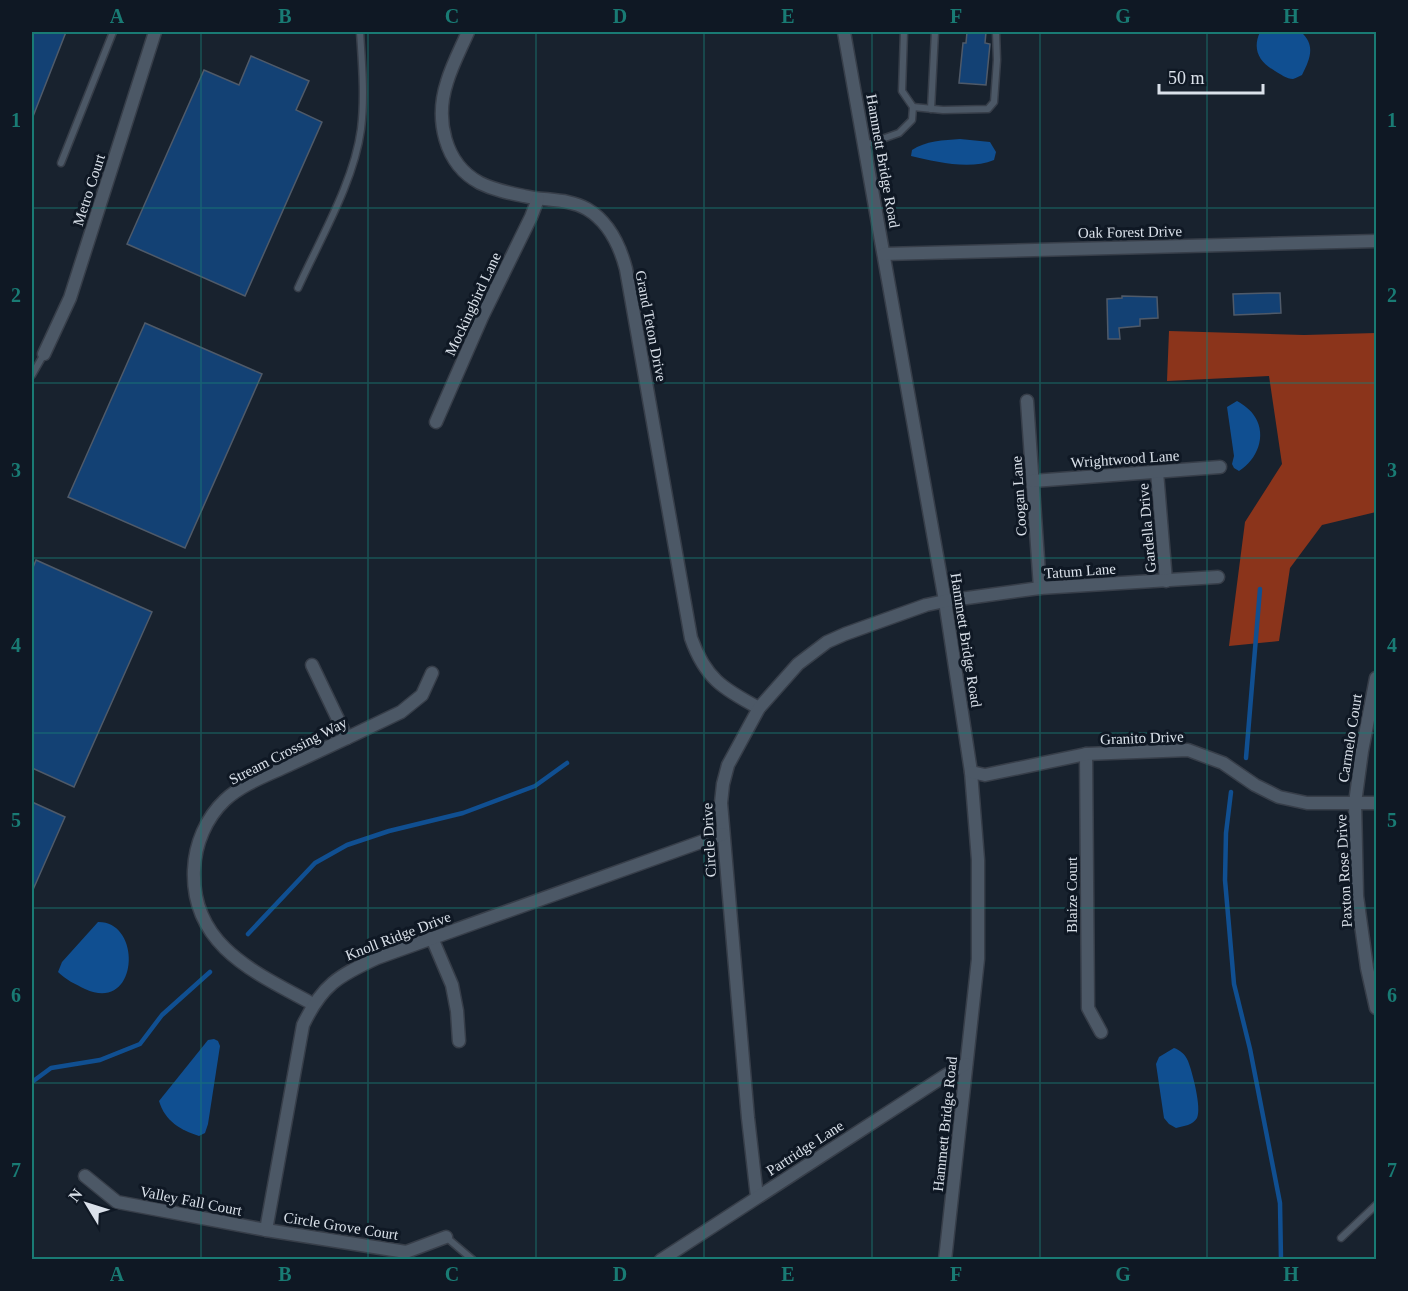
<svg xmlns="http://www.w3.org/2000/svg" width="1408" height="1291" font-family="'Times New Roman',serif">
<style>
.forest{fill:#8b341b}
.water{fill:#104f91}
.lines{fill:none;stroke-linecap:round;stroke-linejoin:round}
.stream{stroke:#104f91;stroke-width:4.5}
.building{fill:#134174;stroke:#4f5a69;stroke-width:1.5}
.lane-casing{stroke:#373e49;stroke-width:9}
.street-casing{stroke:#373e49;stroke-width:15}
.lane{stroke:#4c5866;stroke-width:6}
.street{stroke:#4c5866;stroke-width:12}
.grid{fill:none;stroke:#197b74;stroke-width:1.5;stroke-opacity:0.55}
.labels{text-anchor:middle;stroke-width:6;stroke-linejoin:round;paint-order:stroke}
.street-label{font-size:15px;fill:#dae1ea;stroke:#0f1824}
.neatline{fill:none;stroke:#197b74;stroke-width:2}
.grid-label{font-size:20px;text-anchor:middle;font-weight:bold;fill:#197b74}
</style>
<rect width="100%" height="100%" fill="#18222e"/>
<path class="forest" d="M1169,331L1304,335L1376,333V512L1322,525L1290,568L1279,641L1229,646L1245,522L1282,464L1269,376L1167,381Z"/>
<g class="water">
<path d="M1260,32H1301C1316,45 1310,59 1302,75C1299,76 1297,78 1293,79C1287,79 1280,74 1275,71C1259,62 1252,49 1260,32Z"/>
<path d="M960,139L990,142L996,152L994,160C970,170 936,162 911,156L912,150C925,141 944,140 960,139Z"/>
<path d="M1237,401C1244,405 1251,410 1255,417C1267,436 1257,460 1239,471L1234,468L1232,464L1234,456L1227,407Z"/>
<path d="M98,922C143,921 139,1014 85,989C75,984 66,980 58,972L62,962Z"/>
<path d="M214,1039L218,1041L220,1046L208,1124L205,1133L199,1136C180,1130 165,1121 159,1101L208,1040Z"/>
<path d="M1174,1048C1180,1050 1185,1054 1188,1061C1192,1071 1202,1108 1197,1118C1193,1125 1184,1126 1176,1128L1169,1124L1164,1118L1156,1064L1159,1057Z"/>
</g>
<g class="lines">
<g class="stream">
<path d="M1246,758L1260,589"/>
<path d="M1231,792L1226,833L1225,880L1234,984L1250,1049L1280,1203L1281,1260"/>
<path d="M248,934L315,863L347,845L389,831L463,813L535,786L567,763"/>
<path d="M32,1082L51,1068L100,1060L140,1044L162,1015L210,972"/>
</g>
</g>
<g class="building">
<path d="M32,32H66L32,119Z"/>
<path d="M967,32H986L985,43L990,44L986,85L959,83L963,43H966Z"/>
<path d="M251,56L309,81L296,110L322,122L245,296L127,244L204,70L239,85Z"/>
<path d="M1269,293H1280L1281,313L1234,315L1233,294Z"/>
<path d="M1122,296L1157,297L1158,318L1140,319V326L1119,328L1120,339H1108L1107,299L1122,298Z"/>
<path d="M145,323L262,374L185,548L68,497Z"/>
<path d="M36,560L152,612L74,787L32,768V570Z"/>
<path d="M32,802L65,817L32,892Z"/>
</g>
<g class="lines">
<g class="lane-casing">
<g id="lane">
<path d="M913,107L943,110L988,109L994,102L997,60L996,32"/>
<path d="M931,109L935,32"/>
<path d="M865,145L899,133L912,120L913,107L902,91L904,32"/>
<path d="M61,163L113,32"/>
<path d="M298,288C320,239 354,182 361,129C365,96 362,64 360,32"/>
<path d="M32,375L44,354"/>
<path d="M446,1237L473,1260"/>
<path d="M1341,1238L1376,1205"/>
</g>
</g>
<g class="street-casing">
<g id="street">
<path d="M468,32C461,48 452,65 447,82C435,119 444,164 480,183C494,190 509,193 524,196C545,201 568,198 587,209C609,222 620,246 626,269L691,638C705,678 723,689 759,708"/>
<path d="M844,32L945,601L971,772L978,860V959L945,1260"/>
<path d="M884,254L1376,241"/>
<path d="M44,354L70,298L155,32"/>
<path d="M1027,401L1040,588"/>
<path d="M436,422L482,317L531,217L538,199"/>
<path d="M1157,472L1166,581"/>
<path d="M1033,481L1220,467"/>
<path d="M312,665L347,738"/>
<path d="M1376,678L1362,751L1355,803L1357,896L1367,968L1376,1008"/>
<path d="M1086,754L1088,1008L1101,1032"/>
<path d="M971,772L985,775L1086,754L1188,750L1223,763L1255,785L1279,797L1307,803H1376"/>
<path d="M432,938L452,985L457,1011L459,1041"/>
<path d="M313,1004C256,973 191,946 194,870C195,844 206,818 225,800C242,784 268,775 289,765C326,748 364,730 401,712L422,695L432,673"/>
<path d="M85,1176L117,1202L266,1230L406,1252L446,1237"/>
<path d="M757,1197L748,1118L721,803L723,784L728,765L759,708L798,664L827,642L845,634L926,605L945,601L1040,588L1218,577"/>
<path d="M266,1230L303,1025C322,985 338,976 377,958L723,834"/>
<path d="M661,1260L946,1075L966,1064"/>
</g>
</g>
<use href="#lane" class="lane"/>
<use href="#street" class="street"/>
</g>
<path class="grid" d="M201,32V1260M368,32V1260M536,32V1260M704,32V1260M872,32V1260M1040,32V1260M1207,32V1260M32,208H1376M32,383H1376M32,558H1376M32,733H1376M32,908H1376M32,1083H1376"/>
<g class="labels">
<g class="street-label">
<text transform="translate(883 161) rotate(80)" y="5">Hammett Bridge Road</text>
<text transform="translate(89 190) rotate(-72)" y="5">Metro Court</text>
<text transform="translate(1130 232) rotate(-1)" y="5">Oak Forest Drive</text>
<text transform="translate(473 304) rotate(-65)" y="5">Mockingbird Lane</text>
<text transform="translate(651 326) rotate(79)" y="5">Grand Teton Drive</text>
<text transform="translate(1125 459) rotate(-4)" y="5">Wrightwood Lane</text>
<text transform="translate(1019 496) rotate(-94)" y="5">Coogan Lane</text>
<text transform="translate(1147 528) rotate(-95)" y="5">Gardella Drive</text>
<text transform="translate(1080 571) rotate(-4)" y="5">Tatum Lane</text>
<text transform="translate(966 640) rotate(81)" y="5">Hammett Bridge Road</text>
<text transform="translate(1142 738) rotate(-2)" y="5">Granito Drive</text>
<text transform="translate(1350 738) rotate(-81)" y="5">Carmelo Court</text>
<text transform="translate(288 751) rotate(-27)" y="5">Stream Crossing Way</text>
<text transform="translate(709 840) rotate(-93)" y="5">Circle Drive</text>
<text transform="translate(1344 871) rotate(-93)" y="5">Paxton Rose Drive</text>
<text transform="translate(1072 895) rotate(-90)" y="5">Blaize Court</text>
<text transform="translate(398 936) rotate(-21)" y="5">Knoll Ridge Drive</text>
<text transform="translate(945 1124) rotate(-84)" y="5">Hammett Bridge Road</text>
<text transform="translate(805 1148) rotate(-33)" y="5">Partridge Lane</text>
<text transform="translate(191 1201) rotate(11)" y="5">Valley Fall Court</text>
<text transform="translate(341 1226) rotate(9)" y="5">Circle Grove Court</text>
</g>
</g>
<rect width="1408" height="1291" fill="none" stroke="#0f1824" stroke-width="66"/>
<g transform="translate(87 1204) rotate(308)" stroke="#0f1824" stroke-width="4.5" paint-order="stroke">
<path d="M0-4.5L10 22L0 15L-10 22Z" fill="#dae1ea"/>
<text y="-9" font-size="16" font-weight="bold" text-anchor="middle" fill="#dae1ea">N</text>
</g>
<path d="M1159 84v9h104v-9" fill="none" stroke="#dae1ea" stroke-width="3"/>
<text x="1168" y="84" font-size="18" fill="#dae1ea" stroke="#0f1824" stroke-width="4.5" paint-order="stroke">50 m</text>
<rect x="33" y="33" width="1342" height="1225" class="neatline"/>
<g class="grid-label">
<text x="117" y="23">A</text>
<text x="285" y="23">B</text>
<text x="452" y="23">C</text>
<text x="620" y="23">D</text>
<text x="788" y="23">E</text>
<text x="956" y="23">F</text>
<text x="1123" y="23">G</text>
<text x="1291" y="23">H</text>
<text x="16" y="127">1</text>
<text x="1392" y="127">1</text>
<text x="16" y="302">2</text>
<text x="1392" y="302">2</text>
<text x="16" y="477">3</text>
<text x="1392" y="477">3</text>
<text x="16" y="652">4</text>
<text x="1392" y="652">4</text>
<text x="16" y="827">5</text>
<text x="1392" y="827">5</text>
<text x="16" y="1002">6</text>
<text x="1392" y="1002">6</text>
<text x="16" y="1177">7</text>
<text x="1392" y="1177">7</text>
<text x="117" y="1281">A</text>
<text x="285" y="1281">B</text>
<text x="452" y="1281">C</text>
<text x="620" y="1281">D</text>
<text x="788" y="1281">E</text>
<text x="956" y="1281">F</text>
<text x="1123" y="1281">G</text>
<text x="1291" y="1281">H</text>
</g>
</svg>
